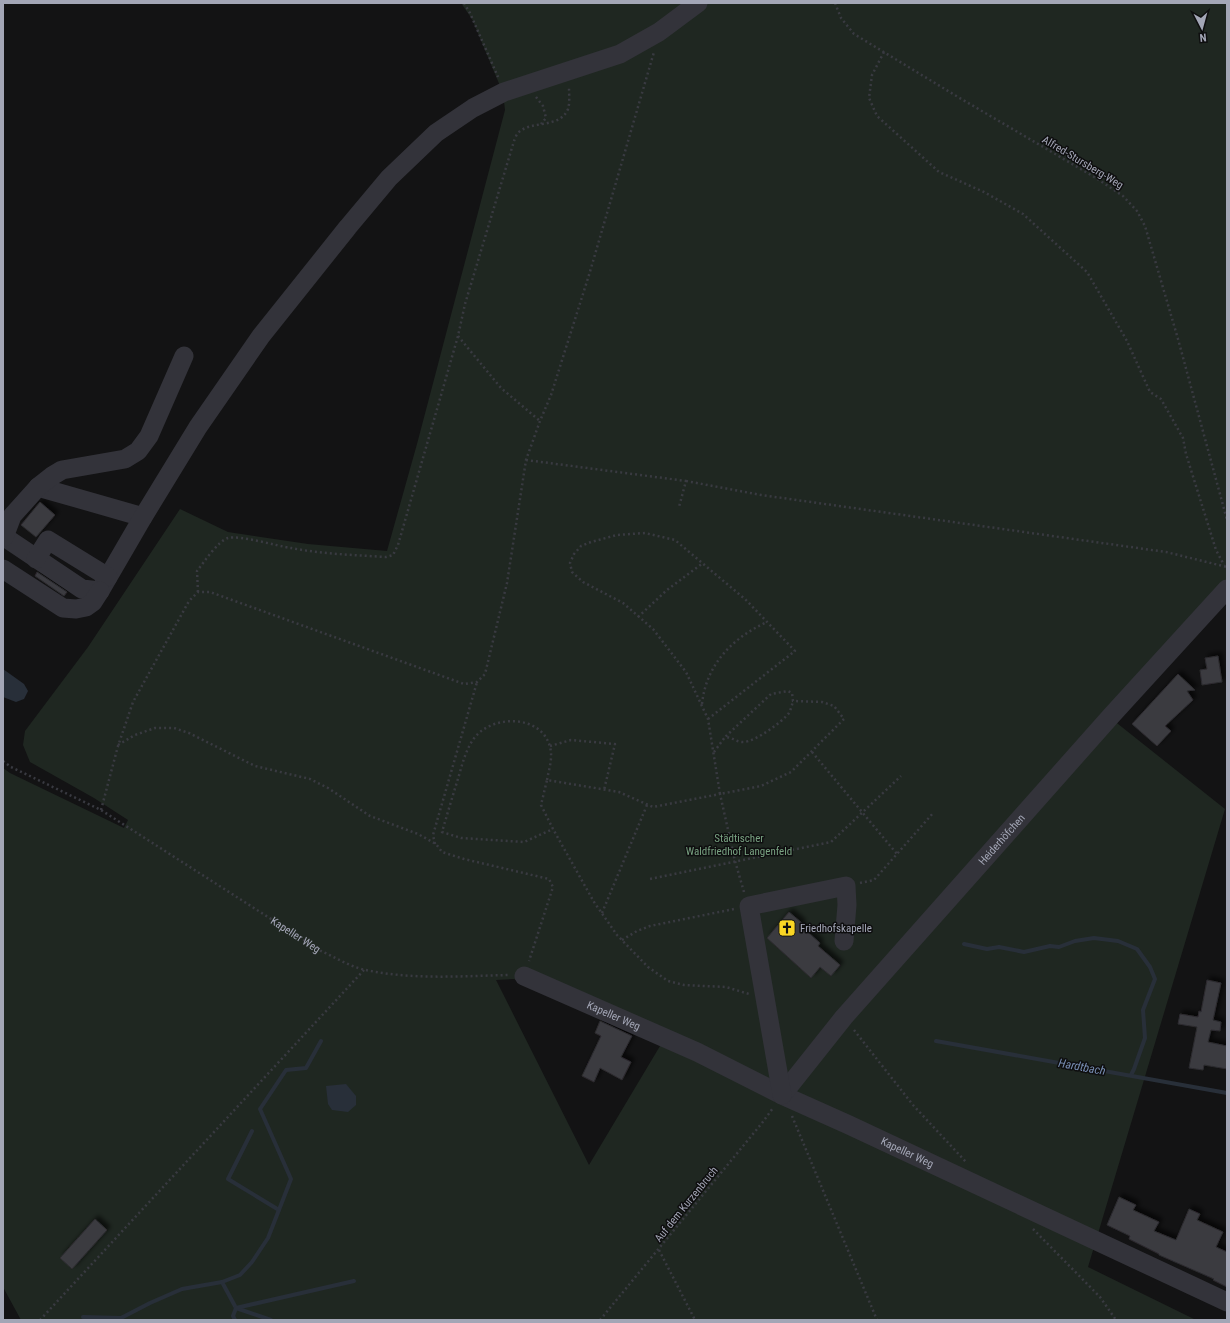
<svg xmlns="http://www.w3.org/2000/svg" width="1230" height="1323" font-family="'Roboto Condensed',sans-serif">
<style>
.green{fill:#1f2721;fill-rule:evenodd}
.water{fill:#282f39}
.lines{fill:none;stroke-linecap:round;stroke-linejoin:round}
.stream{stroke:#282f39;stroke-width:4}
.building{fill:#3a3a3f;stroke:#2d2c30;filter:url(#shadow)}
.path{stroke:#393a41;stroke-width:2.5;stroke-dasharray:2 3;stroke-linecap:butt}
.minor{stroke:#33333a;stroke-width:19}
.labels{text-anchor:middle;stroke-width:3;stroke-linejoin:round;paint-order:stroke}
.street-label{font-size:11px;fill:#a3a6b6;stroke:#0e0e0f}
.park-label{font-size:11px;fill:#79a282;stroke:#0e0e0f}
.poi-label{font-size:11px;fill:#a3a6b6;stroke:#0e0e0f;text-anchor:start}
.water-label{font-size:12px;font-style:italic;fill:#788eb3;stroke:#0e0e0f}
</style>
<defs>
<filter id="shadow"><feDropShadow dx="3.5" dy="-3.5" stdDeviation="2" flood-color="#0009"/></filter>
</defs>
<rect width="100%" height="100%" fill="#131314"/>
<path class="green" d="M461,3H1227V584L1108,716L1225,809L1088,1267L1196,1320H21L3,1287V768L10,773L124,828L128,820L94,798L30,762L23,745L25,731L88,647L180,509L228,532L308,544L387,551L417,444L505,110L503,93L472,19ZM514,979L663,1041L589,1165L496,980Z"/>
<g class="water">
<path d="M3,669L24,684L28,691L24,699L16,702L3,697Z"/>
<path d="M346,1084L356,1096V1105L348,1112L332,1110L328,1104L326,1086Z"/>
</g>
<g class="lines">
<g class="stream">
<path d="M964,944L987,949L999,947L1024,952L1050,946L1059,947L1075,941L1094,938L1118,941L1137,949L1150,967L1155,979L1143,1010L1145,1038L1134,1069L1131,1075"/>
<path d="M936,1041L1227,1093"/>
<path d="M252,1131L228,1179L279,1210"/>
<path d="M222,1282L236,1308L271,1320"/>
<path d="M83,1317L121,1318L150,1303L182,1289L222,1282L240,1275L252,1262L268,1238L291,1179L260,1109L286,1070L306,1068L321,1041"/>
<path d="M235,1320L233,1316L236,1308L354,1281"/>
</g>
</g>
<g class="building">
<path d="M40,502L55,515L36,537L21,525Z"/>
<path d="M37,572L67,592L64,596L35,576Z"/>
<path d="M1218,656L1222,682L1202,685L1200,670L1207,669L1205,658Z"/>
<path d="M1178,674L1195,690L1187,691L1193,700L1165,726L1171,731L1157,746L1132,724Z"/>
<path d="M789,912L802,923L800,925L820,943L818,946L840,965L831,976L820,967L811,978L767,938Z"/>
<path d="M1207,980L1221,983L1213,1020L1221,1022L1220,1031L1211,1030L1208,1042L1227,1046V1069L1204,1065L1203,1070L1189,1068L1197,1027L1178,1024L1180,1014L1198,1017L1199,1011L1201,1012Z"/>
<path d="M600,1021L632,1036L621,1057L631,1062L622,1080L600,1068L594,1082L582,1076L601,1036L595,1033Z"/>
<path d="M1119,1197L1136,1205L1133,1210L1159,1222L1154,1231L1176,1240L1189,1209L1200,1214L1197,1220L1223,1232L1216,1247L1227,1252V1287L1213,1280L1214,1279L1159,1255V1254L1129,1239L1130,1236L1107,1225Z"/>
<path d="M95,1219L107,1230L72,1269L60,1258Z"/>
</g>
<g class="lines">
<g class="path">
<path d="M464,3L470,13L498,77"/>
<path d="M835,3L841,18L854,34L958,97L1096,178L1123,196L1137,211L1145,226L1178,339L1227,520"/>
<path d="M884,52L872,75L869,98L877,116L939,172L984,192L1023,214L1087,272L1127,341L1150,392L1161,399L1183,438L1186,454L1216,550L1224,565"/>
<path d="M536,97L543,106L546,118L541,124"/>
<path d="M458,336L501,388L540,421"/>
<path d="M526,460L686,481L679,507"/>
<path d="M686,481L761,495L1166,552L1227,567"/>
<path d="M198,592L197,571C204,562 218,541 228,538C240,535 277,546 291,548C322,554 354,555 386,557L393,555L398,545L458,336L465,304L514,141C515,139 516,135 518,133C530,120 560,129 568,109C570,103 569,94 569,87"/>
<path d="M638,617L667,590L703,563"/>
<path d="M702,704C706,665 732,638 767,622"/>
<path d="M708,719L795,651L746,600L675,540L645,533L617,535L591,542L581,546L574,554L570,563L572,572L583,582L623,603L653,629L686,672L708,719L720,794L761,786L791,772L844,719L834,706L822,702L793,701L792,693L788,691L771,694L725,737C732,737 736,742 743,742C755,742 782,722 789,713C791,709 792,705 793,701"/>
<path d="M118,745L135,735L155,728H174L189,733L255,766L310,779L328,788L370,816L418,834L436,844L442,852L464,859L549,879L553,887L529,961"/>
<path d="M550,746L571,740L615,744L604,790"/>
<path d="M714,752L725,737"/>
<path d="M812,752L897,854"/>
<path id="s1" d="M3,761L11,767L101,810L321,951C335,957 350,967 366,970C412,980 462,976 509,975"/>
<path d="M547,780C549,769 553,758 550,747C542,715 494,714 475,737C465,750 462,766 457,782C452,798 447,815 442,832L461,838L524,842L553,829"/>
<path d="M101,810L118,746L133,702L189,601L198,592H210L464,684L477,682L485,674L507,583L526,460L540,421L551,395L589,275L654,52"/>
<path d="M435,844L433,835L435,828L477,682"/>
<path d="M650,879L831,842L901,776"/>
<path d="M860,883L874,880L934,812"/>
<path d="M744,892L735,861L720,794L653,807L619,792L547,780L541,805L553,829L594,902L617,935L648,967L668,981L684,985L726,987L749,994"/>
<path d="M602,913L647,805"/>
<path d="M622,940L637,931L650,926L734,909"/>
<path d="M854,1030L913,1105L966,1162"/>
<path d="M792,1116L877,1320"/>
<path d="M1033,1229L1100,1297L1116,1320"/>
<path d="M659,1250L695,1320"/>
<path d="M40,1320L364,970"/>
<path d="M600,1320L762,1123L773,1108"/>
</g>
<g class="minor">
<path d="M38,487L143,517"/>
<path d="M3,536L82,589L100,591L143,517L198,427L261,336L348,227L389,178L436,133L473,108L504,92L620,54L659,32L698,3"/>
<path d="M4,537L12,516L38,487L52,476L62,470L125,459L138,451L149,436L184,356"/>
<path d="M36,559L48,540L108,577"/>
<path d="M3,569L63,608L76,609L86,607L93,602L100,591"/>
<path id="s2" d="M524,976L697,1052L782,1095L849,1125L1227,1302"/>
<path id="s3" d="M782,1095L844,1017L1111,716L1227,589"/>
<path d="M782,1095L749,906L846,886L847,905L844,941"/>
</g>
</g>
<defs>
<g id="church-square" transform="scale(0.9)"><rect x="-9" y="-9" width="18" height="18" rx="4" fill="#fad625" stroke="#0e0e0f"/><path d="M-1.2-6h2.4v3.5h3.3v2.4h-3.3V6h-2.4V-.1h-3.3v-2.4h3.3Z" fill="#111"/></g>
</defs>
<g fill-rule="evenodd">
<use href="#church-square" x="787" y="928"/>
</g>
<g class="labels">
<g class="street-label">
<text transform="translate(1083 162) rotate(31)" y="4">Alfred-Stursberg-Weg</text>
<text dy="4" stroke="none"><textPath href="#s3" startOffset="337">Heiderhöfchen</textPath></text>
<text dy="4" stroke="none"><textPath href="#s1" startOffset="341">Kapeller Weg</textPath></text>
<text dy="4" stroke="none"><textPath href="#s2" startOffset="98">Kapeller Weg</textPath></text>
<text dy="4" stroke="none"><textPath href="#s2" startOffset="422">Kapeller Weg</textPath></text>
<text transform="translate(686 1204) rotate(-51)" y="4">Auf dem Kurzenbruch</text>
</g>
<g class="park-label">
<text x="739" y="842">Städtischer<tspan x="739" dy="13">Waldfriedhof Langenfeld</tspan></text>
</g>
<g class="poi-label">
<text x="800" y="932">Friedhofskapelle</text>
</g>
<g class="water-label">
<text transform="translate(1082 1067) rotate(10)" y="4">Hardtbach</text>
</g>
</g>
<rect width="1230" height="1323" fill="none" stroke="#a3a6b6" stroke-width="8"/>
<g transform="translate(1202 28) rotate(174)" stroke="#0e0e0f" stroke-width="3" paint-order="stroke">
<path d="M0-3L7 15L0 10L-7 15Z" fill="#a3a6b6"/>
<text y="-6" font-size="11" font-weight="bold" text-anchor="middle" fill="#a3a6b6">N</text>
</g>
</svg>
